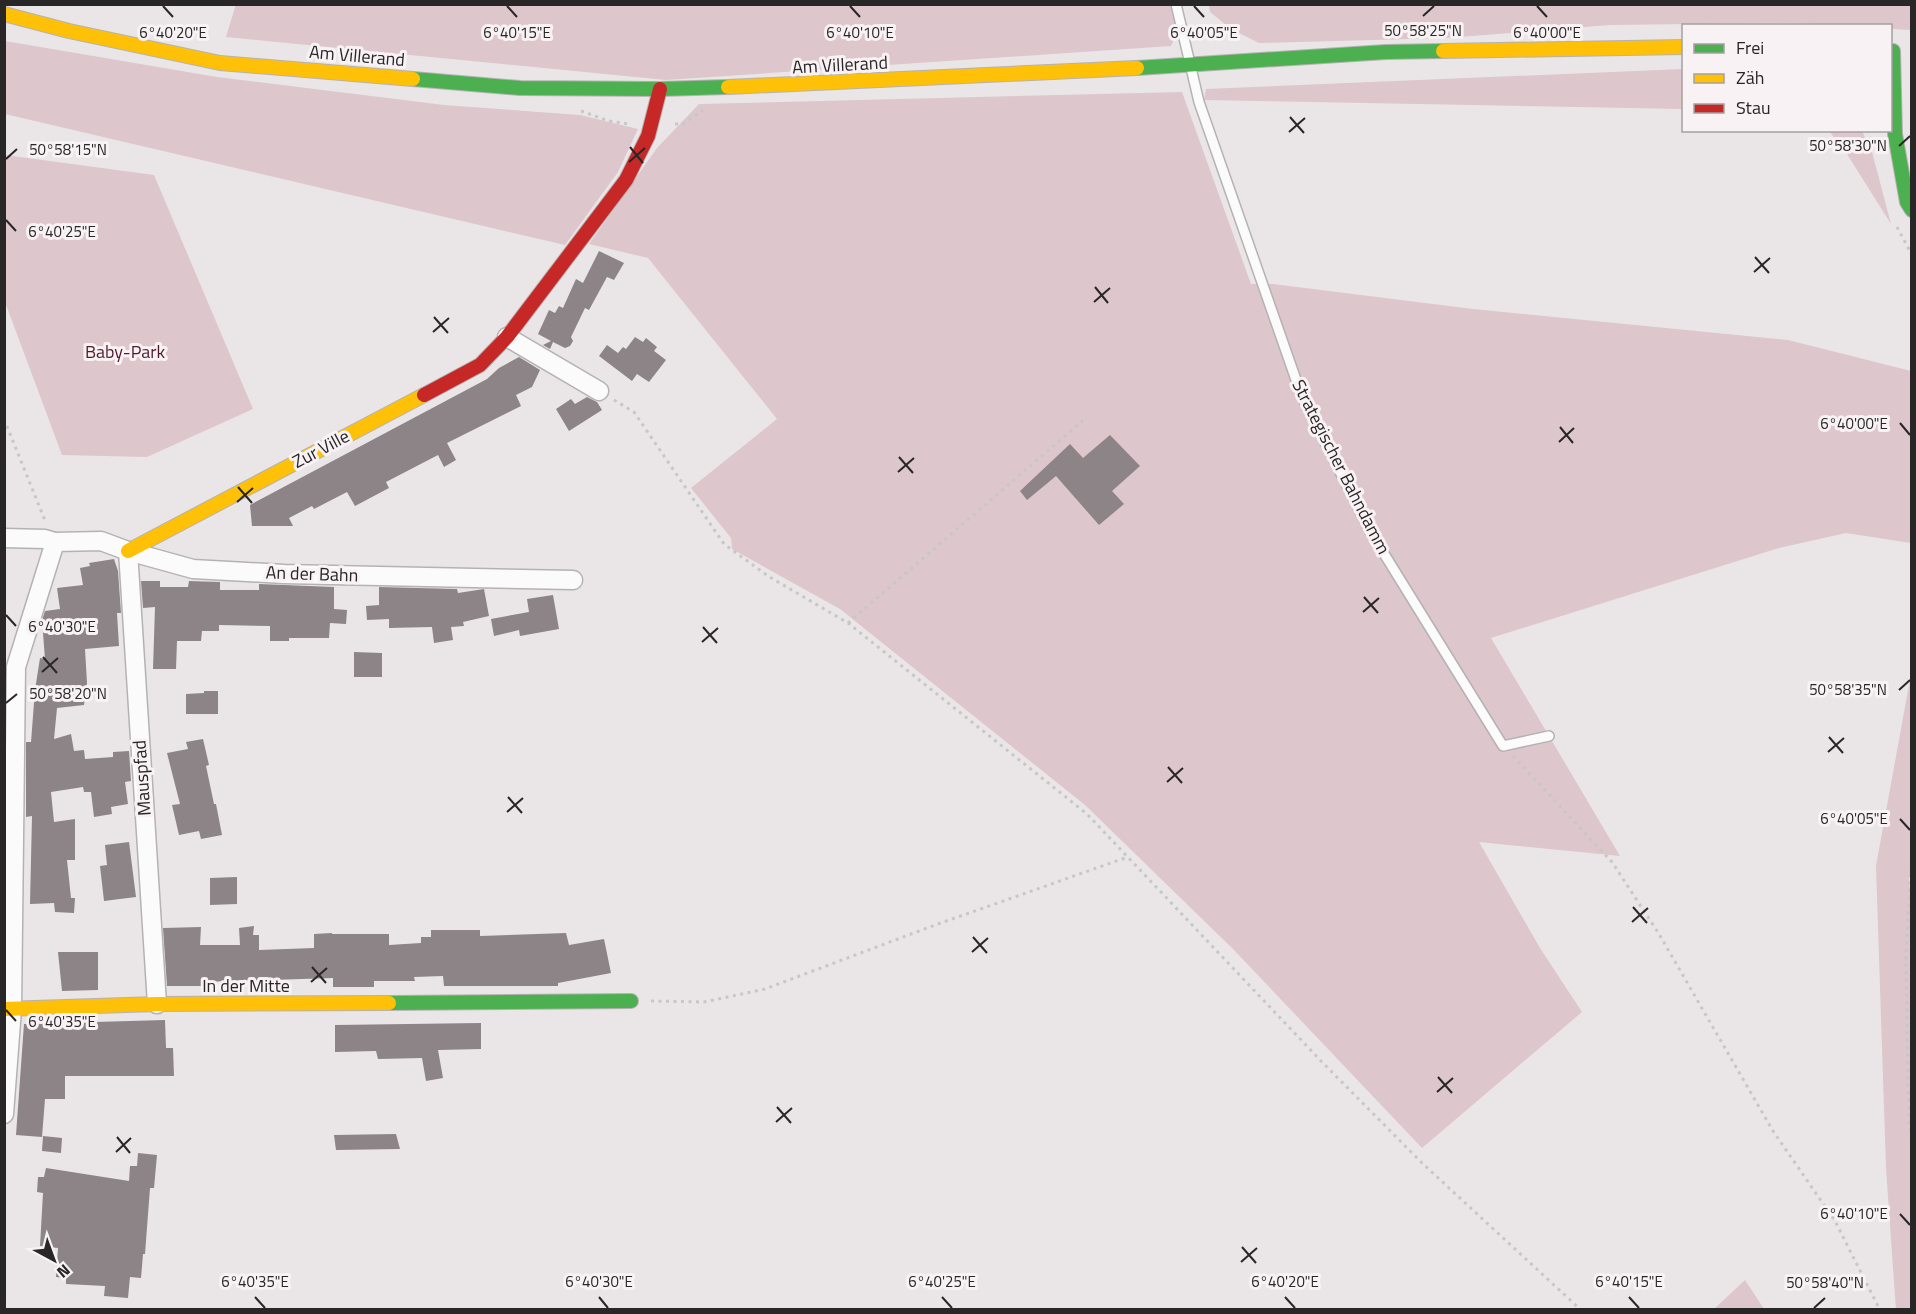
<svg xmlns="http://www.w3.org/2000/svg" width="1916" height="1314" font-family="'Titillium Web',sans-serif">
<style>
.green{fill:#ddc6cc}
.building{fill:#8c8487}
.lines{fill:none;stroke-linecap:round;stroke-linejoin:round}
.lane-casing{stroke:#b5b2b3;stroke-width:12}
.street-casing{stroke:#b5b2b3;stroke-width:21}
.fast-casing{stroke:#b5b2b3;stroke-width:16}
.slow-casing{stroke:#b5b2b3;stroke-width:16}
.jam-casing{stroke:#b5b2b3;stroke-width:16}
.path{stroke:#c7c7c7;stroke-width:3;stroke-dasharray:3 4.5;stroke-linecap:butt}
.lane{stroke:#fcfbfb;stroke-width:9}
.street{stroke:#fcfbfb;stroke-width:18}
.fast{stroke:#4caf50;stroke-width:14}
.slow{stroke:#ffc107;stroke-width:14}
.jam{stroke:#c62828;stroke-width:14}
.ticks{fill:none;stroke:#282627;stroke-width:2}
.labels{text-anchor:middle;stroke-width:6;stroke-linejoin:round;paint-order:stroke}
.street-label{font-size:18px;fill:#282627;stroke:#f8f2f4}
.park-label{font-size:18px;fill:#4f1c2e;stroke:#f8f2f4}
.ticks-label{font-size:15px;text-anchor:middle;fill:#282627;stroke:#f8f2f4;stroke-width:6;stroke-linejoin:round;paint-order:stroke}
</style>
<rect width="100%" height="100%" fill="#eae6e7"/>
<g class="green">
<path d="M236,4H1172C1179,20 1178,32 1171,46L666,80L226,37Z"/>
<path d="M1911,4L1912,30L1891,29L1890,26L1787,23L1610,25L1447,38L1259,43L1231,29L1210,12L1209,5Z"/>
<path d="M5,41L217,77L444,105L580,115L638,129L618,172L565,245L5,114Z"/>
<path d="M1683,69V109L1204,100L1206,89Z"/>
<path d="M1182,92L1251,284H1273L1473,309L1788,340L1911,371V543L1846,533L1779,548L1491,638L1620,856L1479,842L1540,948L1582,1012L1422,1148L1233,949L1085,805L840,609L732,549L731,538L691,488L777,419L648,258L589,244L657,148L699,104Z"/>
<path d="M1829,131H1862L1872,152L1891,224L1847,154Z"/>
<path d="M5,155L154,175L253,409L147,457L62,455L5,302Z"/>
<path d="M1911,674L1912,862L1909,879L1912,919V1309L1896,1310L1886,1168L1876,866Z"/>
<path d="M1745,1280L1764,1309H1714Z"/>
</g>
<g class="building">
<path d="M599,251L624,263L614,280L607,277L589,310L585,308L571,337L573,341L570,346L565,348L553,342L550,349L543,345L551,341L538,334L549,310L555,313L559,306L563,308L576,279L583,283Z"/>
<path d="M635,337L643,342L646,338L657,347L654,351L666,360L649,382L637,374L632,381L599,356L607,345L618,353L623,347L626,349Z"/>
<path d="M519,357L540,370L532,387L516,395L521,406L447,443L456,460L444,467L438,455L386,482L389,488L355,506L347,492L314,509L312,506L289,518L293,526H252L250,505L487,379L499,368Z"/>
<path d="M587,397L597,402L602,410L569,431L556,409L571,399L575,404Z"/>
<path d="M1110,435L1140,466L1112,491L1124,504L1099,525L1056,476L1027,500L1020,491L1070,444L1083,458Z"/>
<path d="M114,559L118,571L121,613H117L119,646L85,649L87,683L84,705L57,708L54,739L71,734L74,751L84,750L85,759L113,757V752L129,751L131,781L125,782L128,804L111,807L112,814L94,817L91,792H84L83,787L51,792L54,822L75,819V860H67L71,898H75L74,913L55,912L54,903L30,904L32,816L26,817V742H31L35,690L40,658L45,659L42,620L45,611L60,609L57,588L83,585L80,568L90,566L89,563Z"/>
<path d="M141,581H160V587H188L189,581L220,582V590H259V584L334,587V609L347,610L346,624L330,623L329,638H289V641H270V626L219,625V631H202L201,641H177L176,669H153L155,607L143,608Z"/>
<path d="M379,587L457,589L458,593L484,589L489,616L463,622L464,626L451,627L453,640L434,643L432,627L389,628V619L367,620L366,606L379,605Z"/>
<path d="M553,595L559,629L520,636L519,630L494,636L491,619L529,612L527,599Z"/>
<path d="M354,652L382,653V677H354Z"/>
<path d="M204,691H218V714H186V694L204,693Z"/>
<path d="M203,739L209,765L206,766L214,804H216L222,835L201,839L199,831L179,835L172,805L180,804L167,753L188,749L186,742Z"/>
<path d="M129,842L136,897L104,901L100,866L107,865L105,845Z"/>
<path d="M237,877V904L210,905V878Z"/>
<path d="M254,926L253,935H259V950L314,948V934L332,933V934H389V945L421,943V937H431V930H480V936L566,933L569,945L604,939L611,973L558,983V986H444L443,976L414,977L415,981H374V987H333V978L201,982V986H167L163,928L201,927L200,945H240L239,928Z"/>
<path d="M58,952H98V990L62,991Z"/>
<path d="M165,1020L166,1048H173L174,1076H65V1099H45L42,1137L16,1135L24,1024Z"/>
<path d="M481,1023V1049L438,1050L443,1078L426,1081L422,1058L378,1059L376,1051L335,1052V1025Z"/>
<path d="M396,1134L400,1149L336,1150L334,1135Z"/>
<path d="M43,1136L62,1138L61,1153L42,1151Z"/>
<path d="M138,1153L157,1155L154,1188H150L145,1254H143L141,1278L130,1277L128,1298L104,1296L105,1286L66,1284V1278L56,1277L58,1248L40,1246L43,1193L37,1192L38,1177H44L46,1168L129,1181L130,1166H137Z"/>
</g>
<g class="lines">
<g class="lane-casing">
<path id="lane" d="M1176,4L1199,102L1302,397L1370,531L1503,746L1549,736"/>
</g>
<g class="street-casing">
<g id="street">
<path d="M507,337L599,391"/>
<path d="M4,538L45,539L55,542L101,541L128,551L193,569L284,574L573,580"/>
<path d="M128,551L157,1004"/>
<path d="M4,1114L12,1009L16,667L55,542"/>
</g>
</g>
<g class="fast-casing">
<g id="fast">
<path d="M1890,51H1893L1895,134L1907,202L1912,210"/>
<path d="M1137,68L1386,52L1443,51"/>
<path d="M413,79L520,88L660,89L728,87"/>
<path d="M389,1003L631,1001"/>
</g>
</g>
<g class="slow-casing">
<g id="slow">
<path d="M4,14L69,31L220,63L413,79"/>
<path d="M1443,51L1684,47"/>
<path d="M728,87L1137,68"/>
<path d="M128,551L424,395"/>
<path d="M4,1009L157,1004L389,1003"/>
</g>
</g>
<g class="jam-casing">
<path id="jam" d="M424,395L480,365L507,337L626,180L648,136L660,89"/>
</g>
<g class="path">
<path d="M581,111L609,121L629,124"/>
<path d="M675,124H683L703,110"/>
<path d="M1867,130L1872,143"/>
<path d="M1897,227L1912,255"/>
<path d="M614,400L634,412L724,544L768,576L848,623L1087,814L1321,1061L1422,1163L1581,1310"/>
<path d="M4,419L46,523"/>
<path d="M848,623L1087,417"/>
<path d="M1513,756L1612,862L1659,934L1773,1131L1835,1221L1880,1310"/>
<path d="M1912,844L1906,959L1909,1121L1912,1144"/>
<path d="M651,1001L704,1002L765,989L935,925L1128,857"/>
</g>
<use href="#lane" class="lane"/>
<use href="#street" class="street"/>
<use href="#fast" class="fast"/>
<use href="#slow" class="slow"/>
<use href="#jam" class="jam"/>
</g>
<path class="ticks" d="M163,6L173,17M507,6L517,17M850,6L860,17M1194,6L1204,17M1537,6L1547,17M1423,16L1434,6M1290,117L1304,133M1289,132L1305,118M1899,146L1910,136M630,147L643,163M6,159L17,149M629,162L645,148M6,220L16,231M1755,257L1769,273M1754,272L1770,258M1095,287L1108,303M1094,302L1110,288M434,317L448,333M433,332L449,318M1900,423L1910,435M1560,427L1573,443M1559,442L1574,428M899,457L913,473M898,472L914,458M238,487L252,503M237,502L253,488M1364,597L1378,613M1363,612L1379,598M6,615L16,626M703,627L717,643M702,642L718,628M43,657L57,673M42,672L58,658M1899,690L1910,680M6,703L17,694M1829,737L1843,753M1828,752L1844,738M1168,767L1182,783M1167,782L1183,768M508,797L522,813M507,812L523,798M1900,819L1910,830M1633,907L1647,923M1632,922L1648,908M973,937L987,953M972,952L988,938M312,967L326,983M311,982L327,968M6,1010L16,1021M1438,1077L1452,1093M1437,1092L1453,1078M777,1107L791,1123M776,1122L792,1108M117,1137L130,1153M116,1152L131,1138M1900,1214L1910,1225M1242,1247L1256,1263M1241,1262L1257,1248M255,1297L265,1308M599,1297L608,1308M942,1297L952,1308M1285,1297L1295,1308M1629,1297L1639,1308M1814,1308L1825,1298"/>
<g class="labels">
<g class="street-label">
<text transform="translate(357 56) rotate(5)" y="6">Am Villerand</text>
<text transform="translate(840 65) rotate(-3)" y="6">Am Villerand</text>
<text transform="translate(321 449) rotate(-28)" y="6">Zur Ville</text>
<text transform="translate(1341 467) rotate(63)" y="6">Strategischer Bahndamm</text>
<text transform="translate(312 574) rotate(2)" y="6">An der Bahn</text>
<text transform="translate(142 778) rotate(-94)" y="6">Mauspfad</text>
<text x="246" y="992">In der Mitte</text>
</g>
<g class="park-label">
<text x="125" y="358">Baby-Park</text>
</g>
</g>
<g class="ticks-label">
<text x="1423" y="36">50°58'25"N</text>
<text x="173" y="38">6°40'20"E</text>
<text x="517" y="38">6°40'15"E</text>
<text x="860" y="38">6°40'10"E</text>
<text x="1204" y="38">6°40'05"E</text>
<text x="1547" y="38">6°40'00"E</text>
<text x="1848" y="151">50°58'30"N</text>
<text x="68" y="155">50°58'15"N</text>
<text x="62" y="237">6°40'25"E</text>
<text x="1854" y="429">6°40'00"E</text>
<text x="62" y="632">6°40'30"E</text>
<text x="1848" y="695">50°58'35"N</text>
<text x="68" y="699">50°58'20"N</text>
<text x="1854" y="824">6°40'05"E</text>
<text x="62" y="1027">6°40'35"E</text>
<text x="1854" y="1219">6°40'10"E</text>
<text x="255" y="1287">6°40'35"E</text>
<text x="599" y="1287">6°40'30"E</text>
<text x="942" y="1287">6°40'25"E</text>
<text x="1285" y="1287">6°40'20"E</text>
<text x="1629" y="1287">6°40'15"E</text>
<text x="1825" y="1288">50°58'40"N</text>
</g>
<rect width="1916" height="1314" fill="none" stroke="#282627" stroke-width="12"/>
<rect x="1682" y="24" width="210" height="108" fill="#f8f2f4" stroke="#a5a0a2" stroke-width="1.5"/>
<rect x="1694" y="44" width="30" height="9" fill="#4caf50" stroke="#a5a0a2" stroke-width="1.5"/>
<text x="1736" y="54" font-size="18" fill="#282627">Frei</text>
<rect x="1694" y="74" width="30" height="9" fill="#ffc107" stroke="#a5a0a2" stroke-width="1.5"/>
<text x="1736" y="84" font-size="18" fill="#282627">Zäh</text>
<rect x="1694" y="104" width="30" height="9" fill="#c62828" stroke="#a5a0a2" stroke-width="1.5"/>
<text x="1736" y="114" font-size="18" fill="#282627">Stau</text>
<g transform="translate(54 1260) rotate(139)" stroke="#f8f2f4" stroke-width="4.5" paint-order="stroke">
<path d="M0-4.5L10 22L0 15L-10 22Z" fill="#282627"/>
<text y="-9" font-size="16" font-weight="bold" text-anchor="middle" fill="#282627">N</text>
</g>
</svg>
